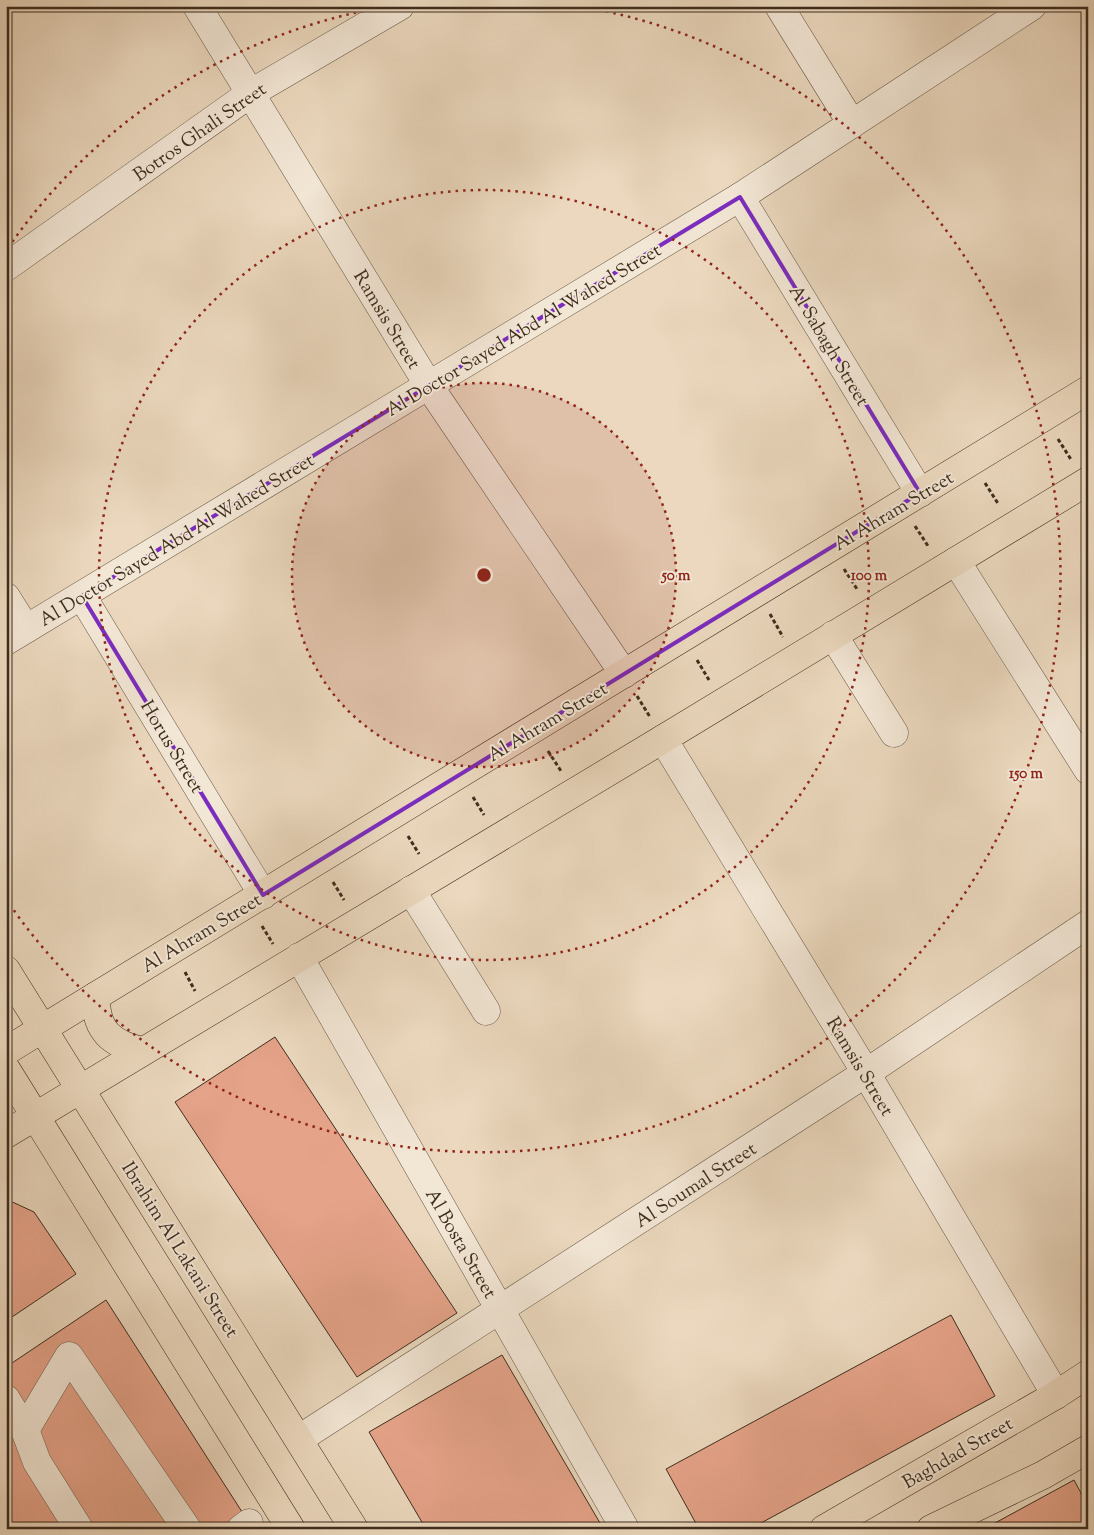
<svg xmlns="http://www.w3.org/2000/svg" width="1094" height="1535" font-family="'Sorts Mill Goudy',serif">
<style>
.building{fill:#e5a389;stroke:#3d2d1e}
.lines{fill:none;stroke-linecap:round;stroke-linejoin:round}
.minor-casing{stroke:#685846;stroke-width:29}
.major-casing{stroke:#3d2d1e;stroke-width:29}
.path{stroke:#3d2d1e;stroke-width:3;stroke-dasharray:4 2.5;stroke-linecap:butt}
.minor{stroke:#f2e6d5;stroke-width:28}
.major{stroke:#ebd8be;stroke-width:28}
.marked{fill:none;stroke:#7b2cbf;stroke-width:4;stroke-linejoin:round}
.ring{fill:none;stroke:#8f2418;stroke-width:2.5;stroke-dasharray:2.5 5}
.labels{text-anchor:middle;stroke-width:4;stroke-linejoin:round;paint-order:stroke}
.street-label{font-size:19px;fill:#3d2d1e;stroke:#f2e6d5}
.centre{fill:#8f2418;stroke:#f2e6d5;stroke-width:2.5}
.ring-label{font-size:15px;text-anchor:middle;font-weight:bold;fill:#8f2418;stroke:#f2e6d5;stroke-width:4;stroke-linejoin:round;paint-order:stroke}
</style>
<rect width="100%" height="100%" fill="#ebd8be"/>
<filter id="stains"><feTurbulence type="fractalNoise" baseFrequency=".004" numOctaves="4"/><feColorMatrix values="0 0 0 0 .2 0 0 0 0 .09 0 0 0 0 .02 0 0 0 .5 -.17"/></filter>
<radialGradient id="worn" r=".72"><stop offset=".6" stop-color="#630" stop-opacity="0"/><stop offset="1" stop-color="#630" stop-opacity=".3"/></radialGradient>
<g class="building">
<path d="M275,1037L457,1313L357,1377L175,1102Z"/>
<path d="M6,1199L34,1212L76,1274L6,1321Z"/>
<path d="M106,1300L253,1529H6V1367Z"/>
<path d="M951,1315L995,1396L750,1529H699L666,1469Z"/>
<path d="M502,1355L600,1523L589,1529H426L369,1432Z"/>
<path d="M1074,1480L1088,1506V1529H984Z"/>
</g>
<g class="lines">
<g class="minor-casing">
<g id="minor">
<path d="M197,6L429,386L624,674"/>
<path d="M779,6L852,124"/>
<path d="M740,197L920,493"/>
<path d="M6,267L251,93L400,6"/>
<path d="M956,561L1088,770"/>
<path d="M82,596L263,895"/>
<path d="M6,597L26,629"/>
<path d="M833,635L894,733"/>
<path d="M6,641L740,197L1032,6"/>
<path d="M663,739L866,1073L1056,1395"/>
<path d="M411,890L486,1011"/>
<path d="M299,957L625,1529"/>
<path d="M6,1399L25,1430L37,1462L79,1529"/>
<path d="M25,1430L69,1356L187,1529"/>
<path d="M299,1439L866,1073L1088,924"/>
<path d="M241,1529L249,1523"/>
</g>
</g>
<g class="major-casing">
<g id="major">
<path d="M6,970L354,1529"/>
<path d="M96,996C95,1030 111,1044 142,1051"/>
<path d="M6,1051L1088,390"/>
<path d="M6,1069L291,1529"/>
<path d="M6,1134L663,739L1088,481"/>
<path d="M824,1529L1056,1395L1088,1374"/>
<path d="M931,1529L1043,1475L1088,1449"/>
</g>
</g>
<g class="path">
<path d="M1058,439L1072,461"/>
<path d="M985,483L999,505"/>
<path d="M915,526L928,546"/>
<path d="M844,569L857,589"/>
<path d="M770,614L783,637"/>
<path d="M697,660L709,680"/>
<path d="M637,696L650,717"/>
<path d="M548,751L561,771"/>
<path d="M473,797L484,815"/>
<path d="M408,836L419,854"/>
<path d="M333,882L344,900"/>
<path d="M262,926L273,944"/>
<path d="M185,972L195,991"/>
</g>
<use href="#minor" class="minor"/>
<use href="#major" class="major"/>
</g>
<path class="marked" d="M740,197L920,493L263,895L82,596Z"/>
<circle cx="484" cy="575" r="192" fill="#8f2418" fill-opacity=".12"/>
<g class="ring">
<circle cx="484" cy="575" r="192"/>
<circle cx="484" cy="575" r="385"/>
<path d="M8 248A577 577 0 0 1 384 7M584 7A577 577 0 1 1 8 902"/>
</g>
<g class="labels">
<g class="street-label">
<text transform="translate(199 131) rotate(-35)" y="7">Botros Ghali Street</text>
<text transform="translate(388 319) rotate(59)" y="7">Ramsis Street</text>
<text transform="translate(523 329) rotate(-31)" y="7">Al Doctor Sayed Abd Al Wahed Street</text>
<text transform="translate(830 345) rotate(59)" y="7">Al Sabagh Street</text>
<text transform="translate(893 510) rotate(-31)" y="7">Al Ahram Street</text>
<text transform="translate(176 539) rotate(-31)" y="7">Al Doctor Sayed Abd Al Wahed Street</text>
<text transform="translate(547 721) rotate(-31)" y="7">Al Ahram Street</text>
<text transform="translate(173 746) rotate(59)" y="7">Horus Street</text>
<text transform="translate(201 932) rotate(-31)" y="7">Al Ahram Street</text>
<text transform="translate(861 1066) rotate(59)" y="7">Ramsis Street</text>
<text transform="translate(695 1184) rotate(-33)" y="7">Al Soumal Street</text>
<text transform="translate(462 1243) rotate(60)" y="7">Al Bosta Street</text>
<text transform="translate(181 1249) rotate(58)" y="7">Ibrahim Al Lakani Street</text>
<text transform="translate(957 1452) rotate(-30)" y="7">Baghdad Street</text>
</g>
</g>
<circle cx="484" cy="575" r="8" class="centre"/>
<g class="ring-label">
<text x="676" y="580">50 m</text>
<text x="869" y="580">100 m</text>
<text x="1026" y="778">150 m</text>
</g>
<rect width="1094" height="1535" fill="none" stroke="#ebd8be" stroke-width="25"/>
<rect x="8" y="8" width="1079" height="1520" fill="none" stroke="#3d2d1e" stroke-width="2.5"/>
<rect x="12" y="12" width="1069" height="1510" fill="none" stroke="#3d2d1e"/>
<rect width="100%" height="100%" filter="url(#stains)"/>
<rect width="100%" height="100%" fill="url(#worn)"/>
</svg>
